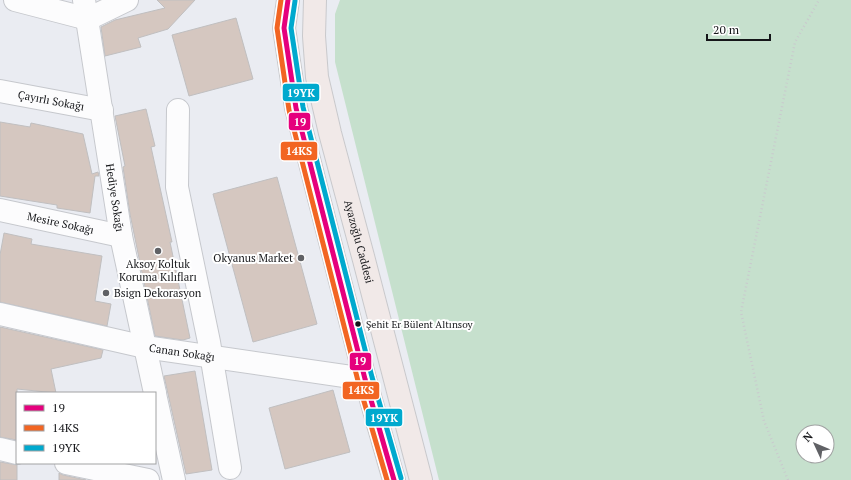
<svg xmlns="http://www.w3.org/2000/svg" width="851" height="480" font-family="'PT Serif',serif">
<style>
.green{fill:#c6e0cd;fill-rule:evenodd}
.building{fill:#d5c7c0;stroke:#c0bfc0}
.lines{fill:none;stroke-linecap:round;stroke-linejoin:round}
.minor-casing{stroke:#c6c8cd;stroke-width:24}
.major-casing{stroke:#c9c9cc;stroke-width:24}
.path{stroke:#c9cacd;stroke-width:2.5;stroke-dasharray:1 3;stroke-linecap:butt}
.minor{stroke:#fcfcfd;stroke-width:22}
.major{stroke:#f1e9e8;stroke-width:22}
.bus-1-casing{stroke:#fff;stroke-width:8}
.bus-2-casing{stroke:#fff;stroke-width:8}
.bus-3-casing{stroke:#fff;stroke-width:8}
.bus-1{stroke:#e5007d;stroke-width:5}
.bus-2{stroke:#f26522;stroke-width:5}
.bus-3{stroke:#00a9ce;stroke-width:5}
.poi-dot{fill:#606165;stroke:#fff;stroke-width:1.5}
.bus-dot{fill:#151619;stroke:#fff;stroke-width:1.5}
.labels{text-anchor:middle;stroke-width:4;stroke-linejoin:round;paint-order:stroke}
.bus-label{font-size:10px;fill:#151619;stroke:#fff;text-anchor:start}
.street-label{font-size:11px;fill:#151619;stroke:#fff}
.poi-label{font-size:11px;fill:#151619;stroke:#fff;text-anchor:end}
.line-badge{stroke:#fff;stroke-width:1.5}
.badge-label{font-size:11px;text-anchor:middle;font-weight:bold;fill:#fff}
</style>
<rect width="100%" height="100%" fill="#eaecf2"/>
<path class="green" d="M340,0H851V480H439L335,62V14ZM803,432H827V456H803Z"/>
<g class="building">
<path d="M157,0H195L168,29L138,38L141,47L105,56L101,27L115,20L165,8Z"/>
<path d="M236,18L253,79L189,96L172,35Z"/>
<path d="M146,109L155,146L151,147L172,242H170L190,338L183,340L155,336L130,214L123,167L125,166L115,116Z"/>
<path d="M0,122L30,127L31,123L83,134L92,174L98,172L99,176H95L90,213L57,208V205L0,196Z"/>
<path d="M277,177L317,324L253,342L213,194Z"/>
<path d="M4,233L32,239L31,244L102,256L95,301L111,304L107,326L0,302V255Z"/>
<path d="M0,327L103,350L101,358L51,369L56,393L17,389V440L0,437Z"/>
<path d="M195,371L212,470L186,474L164,376Z"/>
<path d="M333,390L350,452L285,469L269,408Z"/>
<path d="M0,462L17,465V480H0Z"/>
<path d="M59,473L63,475L86,480H59Z"/>
</g>
<g class="lines">
<g class="minor-casing">
<g id="minor">
<path d="M15,0L88,19L127,0"/>
<path id="s1" d="M84,0L121,236L155,393"/>
<path id="s2" d="M0,91L102,110"/>
<path d="M178,110L177,187L209,342L230,468"/>
<path id="s3" d="M0,210L121,236"/>
<path id="s4" d="M0,314L145,347L365,379"/>
<path d="M155,394L174,480"/>
<path d="M0,449L17,453"/>
<path d="M66,463L148,480"/>
</g>
</g>
<g class="major-casing">
<g id="major">
<path d="M288,0L284,28L296,108L365,379L394,480"/>
<path id="s5" d="M315,0L314,36L317,77L330,133L364,260L421,480"/>
</g>
</g>
<path class="path" d="M788,480L764,421L741,312L795,42L819,0"/>
<use href="#minor" class="minor"/>
<use href="#major" class="major"/>
<g class="bus-1-casing">
<path id="bus-1" d="M288,0L284,28L296,108L365,379L394,480"/>
</g>
<g class="bus-2-casing">
<path id="bus-2" d="M281,0L277,28L289,110L358,381L387,480"/>
</g>
<g class="bus-3-casing">
<path id="bus-3" d="M295,1L291,28L303,107L372,377L401,478"/>
</g>
<use href="#bus-1" class="bus-1"/>
<use href="#bus-2" class="bus-2"/>
<use href="#bus-3" class="bus-3"/>
</g>
<g class="poi-dot">
<circle cx="158" cy="251" r="4"/>
<circle cx="301" cy="258" r="4"/>
<circle cx="106" cy="293" r="4"/>
</g>
<circle class="bus-dot" cx="358" cy="324" r="3.5"/>
<g class="labels">
<g class="bus-label">
<text x="366" y="328">Şehit Er Bülent Altınsoy</text>
</g>
<g class="street-label">
<text dy="4" stroke="none"><textPath href="#s2" startOffset="52">Çayırlı Sokağı</textPath></text>
<text dy="4" stroke="none"><textPath href="#s1" startOffset="200">Hediye Sokağı</textPath></text>
<text dy="4" stroke="none"><textPath href="#s3" startOffset="62">Mesire Sokağı</textPath></text>
<text dy="4" stroke="none"><textPath href="#s5" startOffset="247">Ayazoğlu Caddesi</textPath></text>
<text dy="4" stroke="none"><textPath href="#s4" startOffset="186">Canan Sokağı</textPath></text>
</g>
<g class="poi-label">
<text x="293" y="262">Okyanus Market</text>
<text x="158" y="268" text-anchor="middle">Aksoy Koltuk<tspan x="158" dy="13">Koruma Kılıfları</tspan></text>
<text x="114" y="297" text-anchor="start">Bsign Dekorasyon</text>
</g>
</g>
<g class="line-badge">
<rect x="282" y="83" width="38" height="19" rx="4" fill="#00a9ce"/>
<rect x="288" y="112" width="23" height="19" rx="4" fill="#e5007d"/>
<rect x="280" y="141" width="38" height="20" rx="4" fill="#f26522"/>
<rect x="349" y="352" width="23" height="19" rx="4" fill="#e5007d"/>
<rect x="342" y="381" width="38" height="19" rx="4" fill="#f26522"/>
<rect x="365" y="408" width="38" height="19" rx="4" fill="#00a9ce"/>
</g>
<g class="badge-label">
<text x="301" y="97">19YK</text>
<text x="300" y="126">19</text>
<text x="299" y="155">14KS</text>
<text x="360" y="365">19</text>
<text x="361" y="394">14KS</text>
<text x="384" y="422">19YK</text>
</g>
<rect x="16" y="392" width="140" height="72" fill="#ffffff" stroke="#a1a2a3"/>
<rect x="24" y="405" width="20" height="6" fill="#e5007d" stroke="#a1a2a3"/>
<text x="52" y="412" font-size="12" fill="#151619">19</text>
<rect x="24" y="425" width="20" height="6" fill="#f26522" stroke="#a1a2a3"/>
<text x="52" y="432" font-size="12" fill="#151619">14KS</text>
<rect x="24" y="445" width="20" height="6" fill="#00a9ce" stroke="#a1a2a3"/>
<text x="52" y="452" font-size="12" fill="#151619">19YK</text>
<g transform="translate(815 444) rotate(314)"><circle r="19" fill="#ffffff" stroke="#a1a2a3"/>
<path d="M0-3L7 15L0 10L-7 15Z" fill="#606165"/>
<text y="-6" font-size="11" font-weight="bold" text-anchor="middle" fill="#151619">N</text>
</g>
<path d="M707 34v6h63v-6" fill="none" stroke="#151619" stroke-width="2"/>
<text x="713" y="34" font-size="12" fill="#151619" stroke="#ffffff" stroke-width="3" paint-order="stroke">20 m</text>
</svg>
